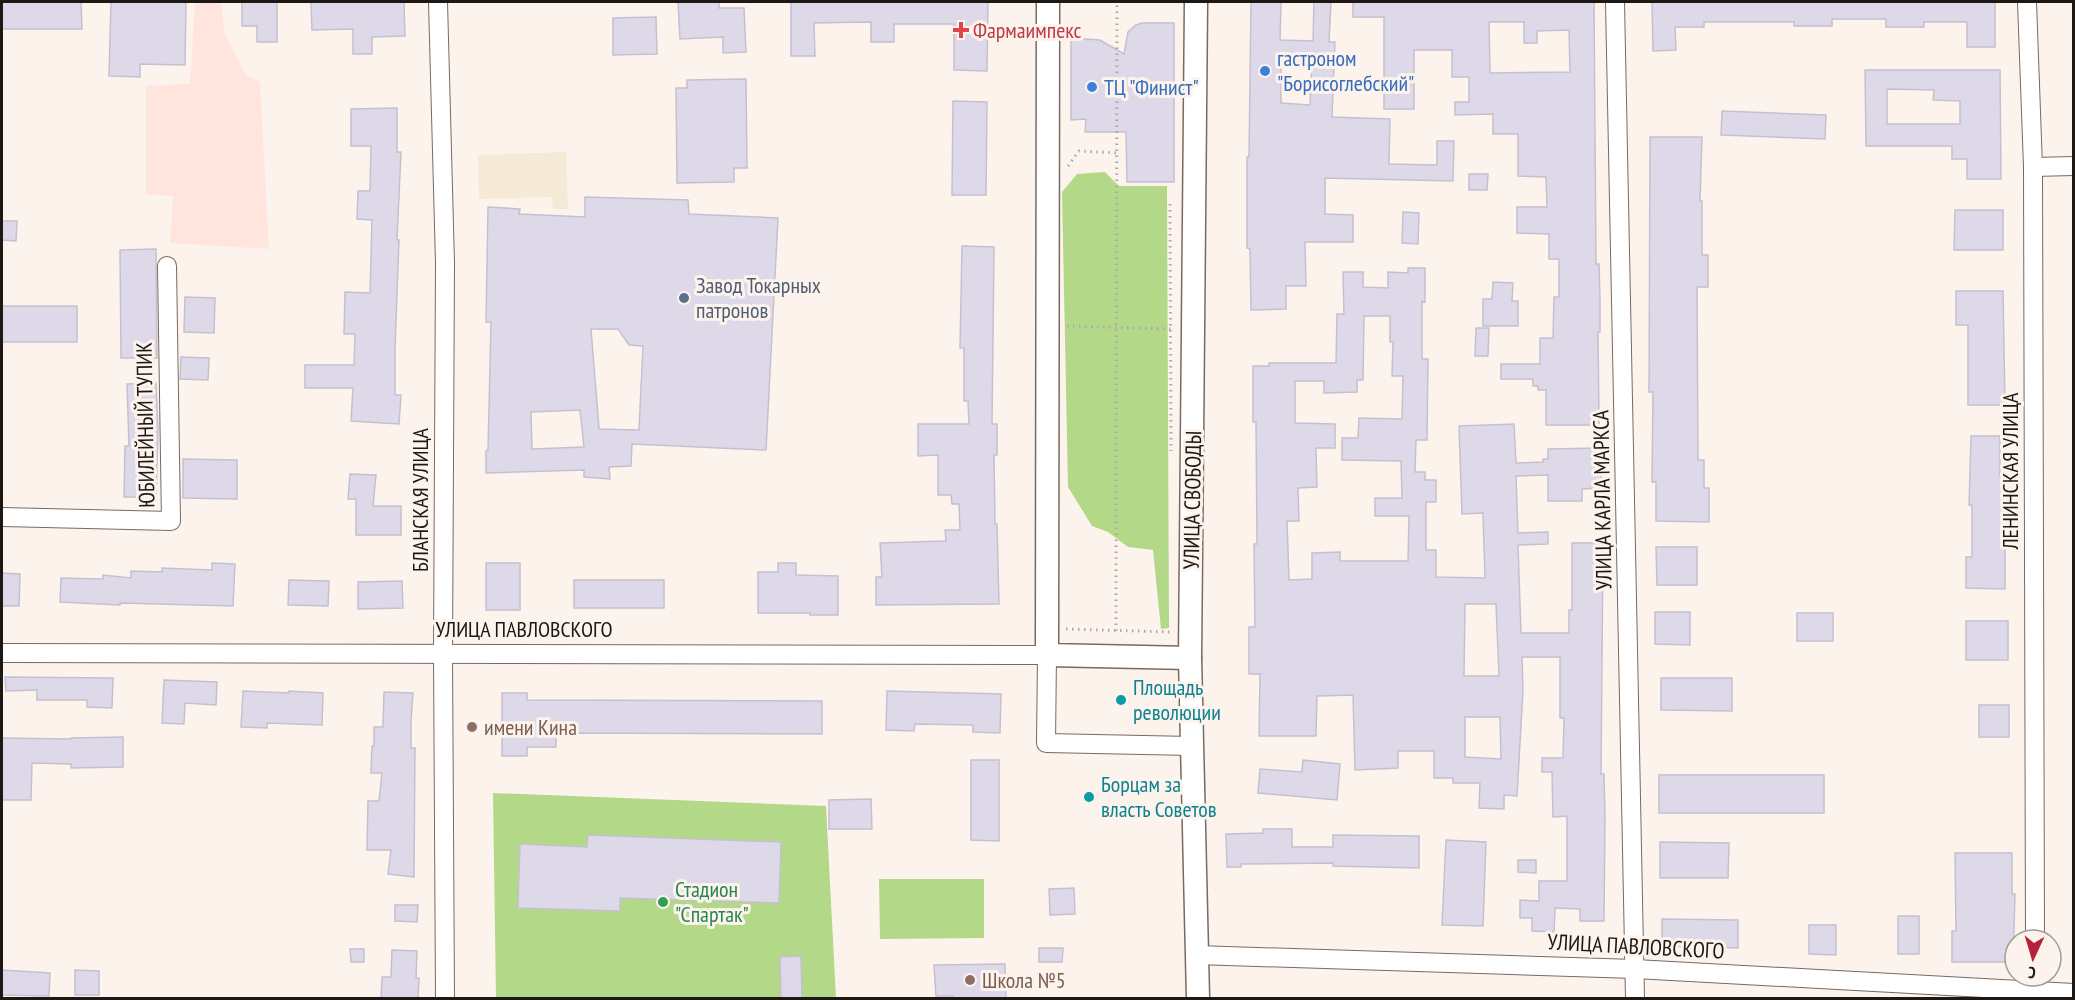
<svg xmlns="http://www.w3.org/2000/svg" width="2075" height="1000" font-family="'PT Sans Narrow',sans-serif">
<style>
.commercial{fill:#ffe5de}
.industrial{fill:#f4ead5}
.green{fill:#b3d888}
.building{fill:#ded9e9;stroke:#c5c0cf;stroke-width:1.5;fill-rule:evenodd}
.lines{fill:none;stroke-linecap:round;stroke-linejoin:round}
.minor-casing{stroke:#786a61;stroke-width:20}
.major-casing{stroke:#786a61;stroke-width:25}
.path{stroke:#b0a8a3;stroke-width:3;stroke-dasharray:1.5 4.5;stroke-linecap:butt}
.minor{stroke:#fff;stroke-width:18}
.major{stroke:#fff;stroke-width:22}
.health-dot{fill:#e0444e;stroke:#fdf3ed;stroke-width:2}
.shop-dot{fill:#3f7fe0;stroke:#fdf3ed;stroke-width:2}
.service-dot{fill:#5c6f8a;stroke:#fdf3ed;stroke-width:2}
.culture-dot{fill:#0f9aa8;stroke:#fdf3ed;stroke-width:2}
.education-dot{fill:#8d6e63;stroke:#fdf3ed;stroke-width:2}
.leisure-dot{fill:#2e9e5b;stroke:#fdf3ed;stroke-width:2}
.labels{text-anchor:middle;stroke-width:6;stroke-linejoin:round;paint-order:stroke}
.health-label{font-size:22px;fill:#be3a42;stroke:#fdf3ed;text-anchor:start}
.shop-label{font-size:22px;fill:#366cbe;stroke:#fdf3ed;text-anchor:start}
.service-label{font-size:22px;fill:#4e5e75;stroke:#fdf3ed;text-anchor:start}
.street-label{font-size:22px;fill:#1d1814;stroke:#fdf3ed}
.culture-label{font-size:22px;fill:#0d838f;stroke:#fdf3ed;text-anchor:start}
.education-label{font-size:22px;fill:#785e54;stroke:#fdf3ed;text-anchor:start}
.leisure-label{font-size:22px;fill:#27864d;stroke:#fdf3ed;text-anchor:start}
</style>
<rect width="100%" height="100%" fill="#fdf3ed"/>
<path class="commercial" d="M195,2H221L225,35L246,75L260,82L269,249L170,243L173,196L146,194V86L190,84Z"/>
<path class="industrial" d="M566,152L568,209H553L552,197L479,199L478,155Z"/>
<g class="green">
<path d="M1105,172L1119,186H1167L1169,628L1161,629L1153,550L1128,547L1108,532L1092,526L1068,487L1062,192L1077,174Z"/>
<path d="M493,793L826,806L836,998H496Z"/>
<path d="M879,879H984V938L880,939Z"/>
</g>
<g class="building">
<path d="M2,2H81L82,29H2Z"/>
<path d="M111,2H186L185,65L140,64V77L109,76Z"/>
<path d="M242,2H277V42H257V26H242Z"/>
<path d="M311,2H404L405,36L372,37V54H353V29L312,30Z"/>
<path d="M678,2H719V8H744L746,52L723,53V37L680,39Z"/>
<path d="M791,2H988L987,71L954,70V24H894V42H871V22L814,23L815,56H791Z"/>
<path d="M1251,2H1281L1280,40L1313,41L1314,2H1331L1329,42H1335L1332,117L1390,119L1389,164L1437,165V141H1454L1453,181L1325,178V214L1353,215V242H1305L1306,286H1286V309L1251,310L1250,249L1247,248V157H1249ZM1281,59L1312,60L1310,105L1281,103Z"/>
<path d="M1353,2H1594L1596,264H1599L1600,298V332H1598L1599,425H1546V390H1538V386H1533V379H1501V364H1540V338H1553L1554,297H1559V259H1549V234L1517,233V207H1547L1546,177L1518,176V134H1493V114L1455,115V102H1469V77H1452V50H1414V109H1384V17H1353ZM1489,22H1524V43H1537V31L1569,30L1570,72L1490,73Z"/>
<path d="M1652,2H1995V47H1967V22H1924V27H1886V19H1832V26H1794V22H1704V27H1675L1676,50L1653,51Z"/>
<path d="M656,17L657,54L613,55V18Z"/>
<path d="M1142,23H1174V182H1127L1126,132H1085L1086,119L1071,120V38L1100,40L1124,54L1128,32L1136,25Z"/>
<path d="M1865,70H2000L2001,179H1967V159H1952V146H1866ZM1887,89L1934,90L1933,100L1960,101V124H1887Z"/>
<path d="M746,79L747,168H734V182L677,183L676,88H687V80Z"/>
<path d="M953,101L987,102L986,195H952Z"/>
<path d="M397,108V152H401L397,240H399L395,348V395H401L399,424L351,421L353,388H305V365H354L355,334H344L345,292L370,293L372,220L357,219L358,191H370L371,146H351V109Z"/>
<path d="M1722,111L1826,115L1825,139L1721,135Z"/>
<path d="M1650,137H1702L1700,201H1702V255H1708V287H1697L1698,460H1704V488H1709V522L1656,521V482H1652L1653,392H1649Z"/>
<path d="M1469,174H1488L1487,190H1469Z"/>
<path d="M585,197L688,200L689,214L778,218L766,450L632,444L631,466L609,467L610,479L584,477V470L486,473V451L488,450L491,322H486L488,207L520,209L519,214L585,217ZM591,329H618L629,345L643,346L639,430L599,429ZM580,410L584,447L532,449L531,412Z"/>
<path d="M1955,210H2003V250H1954Z"/>
<path d="M1403,212L1419,213L1418,244L1402,243Z"/>
<path d="M2,221H17L16,241L2,240Z"/>
<path d="M962,246L994,247L992,424H997V455H994L995,524H997L999,604L876,605V577H882L880,543L946,541L945,530H960L959,504H952L951,495H938V455L918,456V424H969L968,401H964V348H960Z"/>
<path d="M156,249L157,358H121L120,250Z"/>
<path d="M1408,268H1425V302L1422,301V359H1428L1427,440H1416L1415,472H1425V480H1436V502H1426V550H1436V577L1485,578L1483,513L1462,514L1459,426L1514,424L1516,463L1543,462V459H1548V449L1601,448V488L1582,489V501H1548V475L1516,476L1518,533L1548,532V544L1518,545L1521,633H1569V610H1572V543H1603L1601,774H1604L1605,816L1604,921H1580V909L1555,908L1554,932L1532,931V918H1520V900L1539,901V881H1567V816L1553,817L1552,772H1542V758H1563L1564,718H1560V657H1522L1523,690L1517,796L1504,795V809L1479,808L1480,783H1453V778H1434V751H1398V768L1355,770L1353,695L1317,696L1316,736H1259L1260,674H1249V627H1255L1254,544H1257L1256,422H1253V366H1269V363H1336L1337,314H1344L1343,272H1363V287L1388,288V272L1408,273ZM1364,316H1390V342H1393L1392,376H1403L1402,419L1359,418L1358,438H1342V460L1401,461L1402,498H1375V516H1409L1408,561H1340V552L1312,553V579L1289,580L1287,521H1299L1298,488L1317,487L1316,448H1335V424L1295,423V381H1324V393L1357,392V380H1363ZM1465,604H1496L1499,676H1464ZM1465,717H1500L1501,759L1465,757Z"/>
<path d="M1493,282L1513,283L1512,301H1518V326H1483V299H1492Z"/>
<path d="M1956,291H2003L2005,405H1968V325H1956Z"/>
<path d="M185,297L215,298L214,333L184,332Z"/>
<rect x="2" y="306" width="75" height="36"/>
<path d="M1476,328H1489L1488,356H1475Z"/>
<path d="M181,357L209,358L208,380L180,379Z"/>
<path d="M156,383L158,430L156,497H124L125,446H129L127,384Z"/>
<path d="M1971,436H2000V476H2006V511H2009V542H2005V589L1966,588V557H1972V505H1969Z"/>
<path d="M183,459L237,460V499L183,498Z"/>
<path d="M350,474L376,475L373,506H401V535H356V499H348Z"/>
<path d="M1656,547H1697V585H1657Z"/>
<path d="M212,563L235,564L233,606L120,603V605L60,602L61,578L103,579V575L131,578V571L162,572V568L212,570Z"/>
<rect x="486" y="563" width="34" height="47"/>
<path d="M778,563H796V575L838,576V615H810V613H758V572H778Z"/>
<path d="M2,573L20,574L19,606H2Z"/>
<path d="M289,580L329,581L328,606L288,605Z"/>
<rect x="574" y="580" width="90" height="28"/>
<path d="M402,581L403,608L358,609V582Z"/>
<path d="M1655,612H1690V645L1655,644Z"/>
<rect x="1797" y="613" width="36" height="28"/>
<rect x="1966" y="621" width="42" height="39"/>
<path d="M5,677L113,678L112,708L87,707V700H37V690L6,691Z"/>
<path d="M1661,678H1732V711L1661,710Z"/>
<path d="M164,680L217,682L216,705L185,703L184,724L162,723Z"/>
<path d="M243,691L289,693V691L323,693L322,725L267,723V728L241,727Z"/>
<path d="M887,691L1001,694L1000,733L973,732V725L915,724L914,731L886,730Z"/>
<path d="M384,692L413,693L411,720V748H415L414,877L388,874L391,850H367L368,801H379L382,773H371L372,746H374V727H383Z"/>
<path d="M502,693H527V700L822,701V734L556,733V747H527V756H502Z"/>
<rect x="1979" y="705" width="30" height="32"/>
<path d="M123,737V767L71,768V764L32,763L31,800H2V738L71,739V738Z"/>
<path d="M971,760H999V841L971,840Z"/>
<path d="M1303,760L1340,764L1337,800L1258,793L1260,769L1302,772Z"/>
<rect x="1659" y="775" width="165" height="38"/>
<path d="M871,799L872,829H829V800Z"/>
<path d="M1263,829H1292V847H1333V835L1419,836V868L1333,866V863L1241,864V867H1227L1226,834L1263,833Z"/>
<path d="M588,835L781,842L779,903L620,898V911L518,908L520,844L587,847Z"/>
<path d="M1446,840L1486,842L1483,926L1442,925Z"/>
<path d="M1660,842L1729,843L1728,878H1660Z"/>
<path d="M1955,853H2012V894H2015L2013,962H1952V931H1956Z"/>
<path d="M1518,860H1536V873L1518,872Z"/>
<path d="M1074,888L1075,914L1050,915L1049,889Z"/>
<path d="M395,905H418L417,922L395,921Z"/>
<rect x="1898" y="916" width="21" height="38"/>
<path d="M1662,919L1738,920V948L1662,946Z"/>
<path d="M1809,925H1836V955L1809,954Z"/>
<path d="M1039,948H1063L1062,962H1039Z"/>
<path d="M350,949H364V962H351Z"/>
<path d="M392,950L417,951L416,978H419L418,999H381L382,977H391Z"/>
<path d="M801,956L802,999H781L780,957Z"/>
<path d="M1005,964L1006,999H953V996H936L934,965Z"/>
<path d="M2,970L50,973L49,996L2,995Z"/>
<path d="M75,970L99,971V995H75Z"/>
</g>
<g class="lines">
<g class="minor-casing">
<g id="minor">
<path d="M438,2L445,263L443,653L445,998"/>
<path d="M1615,2L1635,998"/>
<path d="M2027,2L2033,167L2035,940"/>
<path d="M2033,167L2074,166"/>
<path d="M2,517L171,521L167,266"/>
<path d="M2,653L1047,655L1046,743L1192,746"/>
<path d="M1196,955L1635,969L2074,993"/>
</g>
</g>
<g class="major-casing">
<g id="major">
<path d="M1048,2L1047,655L1190,658"/>
<path d="M1196,2L1190,658L1198,998"/>
</g>
</g>
<g class="path">
<path d="M1068,166L1079,151L1117,153"/>
<path d="M1170,204L1171,451"/>
<path d="M1067,326L1171,329"/>
<path d="M1066,629L1172,632"/>
<path d="M1116,631L1117,2"/>
</g>
<use href="#minor" class="minor"/>
<use href="#major" class="major"/>
</g>
<path class="health-dot" d="M958 21h6v6h6v6h-6v6h-6v-6h-6v-6h6z"/>
<g class="shop-dot">
<circle cx="1265" cy="71" r="6"/>
<circle cx="1092" cy="87" r="6"/>
</g>
<circle class="service-dot" cx="684" cy="298" r="6"/>
<g class="culture-dot">
<circle cx="1121" cy="700" r="6"/>
<circle cx="1089" cy="797" r="6"/>
</g>
<g class="education-dot">
<circle cx="472" cy="727" r="6"/>
<circle cx="970" cy="980" r="6"/>
</g>
<circle class="leisure-dot" cx="663" cy="902" r="6"/>
<g class="labels">
<g class="health-label">
<text x="973" y="38">Фармаимпекс</text>
</g>
<g class="shop-label">
<text x="1277" y="66">гастроном<tspan x="1277" dy="25">"Борисоглебский"</tspan></text>
<text x="1104" y="95">ТЦ "Финист"</text>
</g>
<g class="service-label">
<text x="696" y="293">Завод Токарных<tspan x="696" dy="25">патронов</tspan></text>
</g>
<g class="street-label">
<text transform="translate(145 425) rotate(-91)" y="8">ЮБИЛЕЙНЫЙ ТУПИК</text>
<text transform="translate(2010 471) rotate(-90)" y="8">ЛЕНИНСКАЯ УЛИЦА</text>
<text transform="translate(420 500) rotate(-90)" y="8">БЛАНСКАЯ УЛИЦА</text>
<text transform="translate(1192 500) rotate(-89)" y="8">УЛИЦА СВОБОДЫ</text>
<text transform="translate(1602 500) rotate(-91)" y="8">УЛИЦА КАРЛА МАРКСА</text>
<text x="524" y="637">УЛИЦА ПАВЛОВСКОГО</text>
<text transform="translate(1636 946) rotate(3)" y="8">УЛИЦА ПАВЛОВСКОГО</text>
</g>
<g class="culture-label">
<text x="1133" y="695">Площадь<tspan x="1133" dy="25">революции</tspan></text>
<text x="1101" y="792">Борцам за<tspan x="1101" dy="25">власть Советов</tspan></text>
</g>
<g class="education-label">
<text x="484" y="735">имени Кина</text>
<text x="982" y="988">Школа №5</text>
</g>
<g class="leisure-label">
<text x="675" y="897">Стадион<tspan x="675" dy="25">"Спартак"</tspan></text>
</g>
</g>
<rect width="2075" height="1000" fill="none" stroke="#1d1814" stroke-width="6"/>
<g transform="translate(2033 958) rotate(184)"><circle r="28" fill="#fdf3ed" stroke="#a39b96" stroke-width="1.5"/>
<path d="M0-4.5L10 22L0 15L-10 22Z" fill="#b4223b"/>
<text y="-9" font-size="16" font-weight="bold" text-anchor="middle" fill="#1d1814">С</text>
</g>
</svg>
